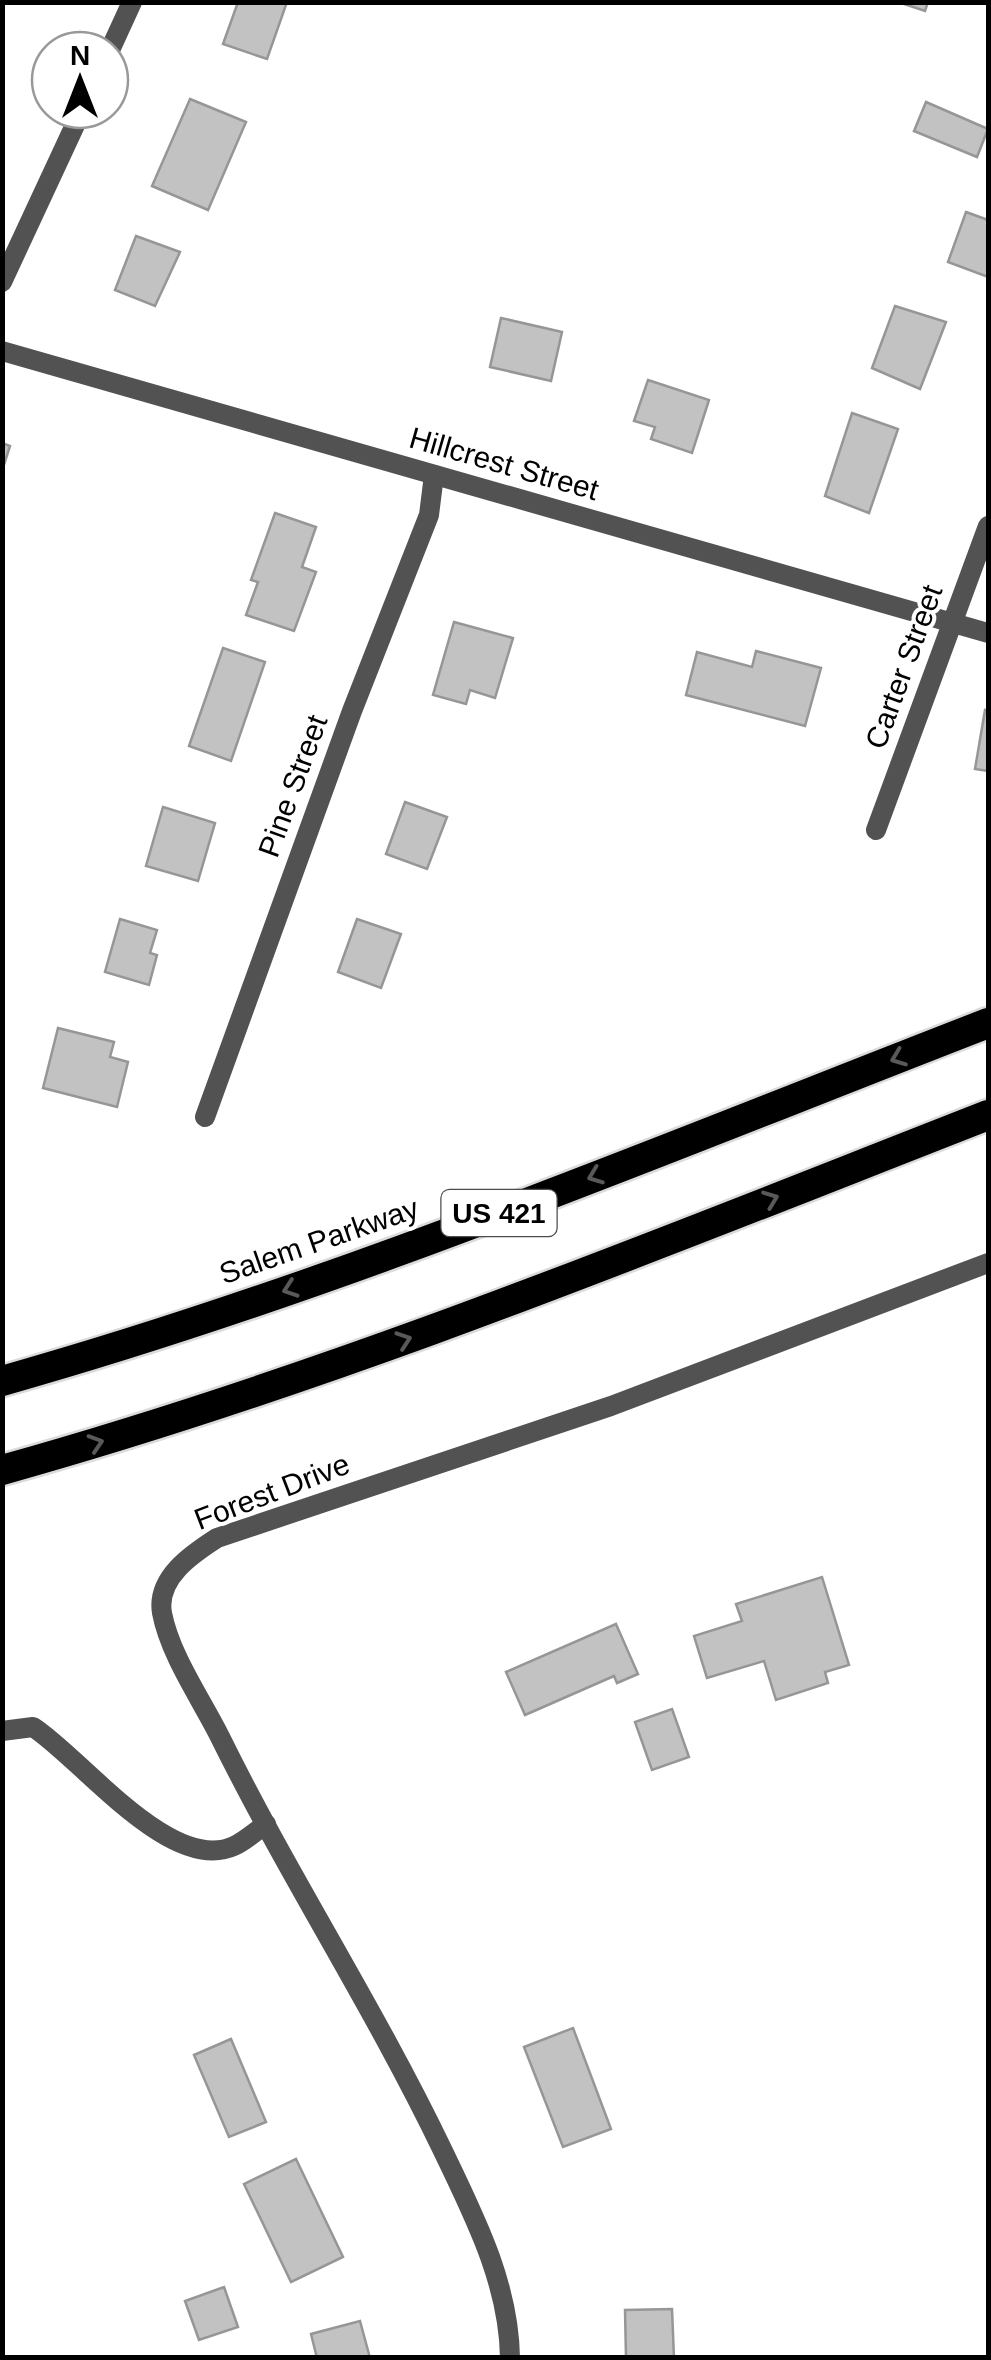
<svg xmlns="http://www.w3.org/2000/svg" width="991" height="2360" font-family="Arial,sans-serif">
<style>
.building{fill:#c2c2c2;stroke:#969696;stroke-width:2.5}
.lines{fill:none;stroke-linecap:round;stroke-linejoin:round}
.motorway-casing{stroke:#dbdbdb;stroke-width:35}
.service{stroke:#525252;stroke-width:20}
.minor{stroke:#525252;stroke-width:20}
.motorway{stroke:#000;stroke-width:30}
.oneway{stroke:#595959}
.labels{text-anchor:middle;stroke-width:8;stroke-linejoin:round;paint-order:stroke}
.shield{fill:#fff;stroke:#4c4c4c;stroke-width:2.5}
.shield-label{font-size:28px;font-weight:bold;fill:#000}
.street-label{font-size:30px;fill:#000;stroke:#fff}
</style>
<rect width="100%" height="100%" fill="#fff"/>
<g class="building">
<path d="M238,2H287L267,59L223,44Z"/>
<path d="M898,2H928L925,11Z"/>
<path d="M190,99L246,122L208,210L152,186Z"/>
<path d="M926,102L988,129L977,157L914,131Z"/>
<path d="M966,212L988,220V277L948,262Z"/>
<path d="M136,236L180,252L155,306L115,290Z"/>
<path d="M895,306L946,322L920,389L872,368Z"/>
<path d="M501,318L562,332L551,381L490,367Z"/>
<path d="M648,380L709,400L692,453L651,439L655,427L634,421Z"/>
<path d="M852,413L898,429L869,513L825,496Z"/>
<path d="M2,443L10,446L2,471Z"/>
<path d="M275,513L316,527L302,567L316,572L294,631L246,615L258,582L251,580Z"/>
<path d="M454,622L513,638L495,698L470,690L466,704L433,695Z"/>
<path d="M223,648L265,662L231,761L189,746Z"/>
<path d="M756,651L821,668L805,726L686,695L697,652L752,667Z"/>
<path d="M985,710L988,711V771L975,769Z"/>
<path d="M405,802L447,817L427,869L386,854Z"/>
<path d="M163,807L215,823L198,881L146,866Z"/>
<path d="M120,919L157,930L150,953L157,955L149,985L105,972Z"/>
<path d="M357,919L401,934L381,988L338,972Z"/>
<path d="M58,1028L114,1042L110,1057L128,1062L117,1107L43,1088Z"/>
<path d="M822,1577L849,1665L825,1672L828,1683L776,1700L764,1661L707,1678L694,1636L742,1621L736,1604Z"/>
<path d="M616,1624L638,1674L617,1683L614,1676L525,1715L506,1672Z"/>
<path d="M672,1709L689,1757L652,1770L635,1722Z"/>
<path d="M573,2028L611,2129L563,2147L524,2047Z"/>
<path d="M231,2039L266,2122L229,2137L194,2055Z"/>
<path d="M296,2159L343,2257L291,2282L244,2184Z"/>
<path d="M224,2287L238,2327L199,2340L185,2301Z"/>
<path d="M672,2309L674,2358H626L625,2310Z"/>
<path d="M360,2321L370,2358H317L311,2334Z"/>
</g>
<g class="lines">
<g class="motorway-casing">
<g id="motorway">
<path d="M2,1381C339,1286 663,1149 988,1023"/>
<path d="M2,1470C339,1376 663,1242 988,1115"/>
</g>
</g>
<path class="service" d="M2,1731L33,1727C80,1757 171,1875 234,1846C245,1841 256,1831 266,1824"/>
<g class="minor">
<path d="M110,50L132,2"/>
<path d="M2,282L82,110"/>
<path d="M2,351L988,633"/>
<path d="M876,830L988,526"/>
<path d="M205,1117L352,711L429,515L434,475"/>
<path d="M510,2358C509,2283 474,2216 443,2151C375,2009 289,1877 220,1737C201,1699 170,1655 162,1613C156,1578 192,1554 217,1538L611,1406L988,1263"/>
</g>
<use href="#motorway" class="motorway"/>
</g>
<defs><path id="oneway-chevron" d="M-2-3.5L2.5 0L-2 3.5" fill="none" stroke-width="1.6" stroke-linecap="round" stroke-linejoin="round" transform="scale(2.5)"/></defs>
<g class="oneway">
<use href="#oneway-chevron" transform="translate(898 1058) rotate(159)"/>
<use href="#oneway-chevron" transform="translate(595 1176) rotate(159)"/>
<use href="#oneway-chevron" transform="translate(771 1199) rotate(-21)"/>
<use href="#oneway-chevron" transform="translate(290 1289) rotate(161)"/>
<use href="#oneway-chevron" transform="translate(404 1340) rotate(-19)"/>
<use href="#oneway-chevron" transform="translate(96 1443) rotate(-18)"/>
</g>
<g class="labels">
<rect class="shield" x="441.5" y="1190" width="115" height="46" rx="8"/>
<g class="shield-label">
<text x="499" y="1223">US 421</text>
</g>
<g class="street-label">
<text transform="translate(504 464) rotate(16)" y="10">Hillcrest Street</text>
<text transform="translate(904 667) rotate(-70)" y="10">Carter Street</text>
<text transform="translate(293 786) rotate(-70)" y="10">Pine Street</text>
<text transform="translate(319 1241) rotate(-19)" y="10">Salem Parkway</text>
<text transform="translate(272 1492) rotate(-21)" y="10">Forest Drive</text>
</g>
</g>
<rect width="991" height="2360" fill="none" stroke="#000000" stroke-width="10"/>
<g transform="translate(80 80)"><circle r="48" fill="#ffffff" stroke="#999999" stroke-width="2.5"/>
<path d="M0-8L18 38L0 25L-18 38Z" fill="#000000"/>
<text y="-15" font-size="28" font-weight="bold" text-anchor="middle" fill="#000000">N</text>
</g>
</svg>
